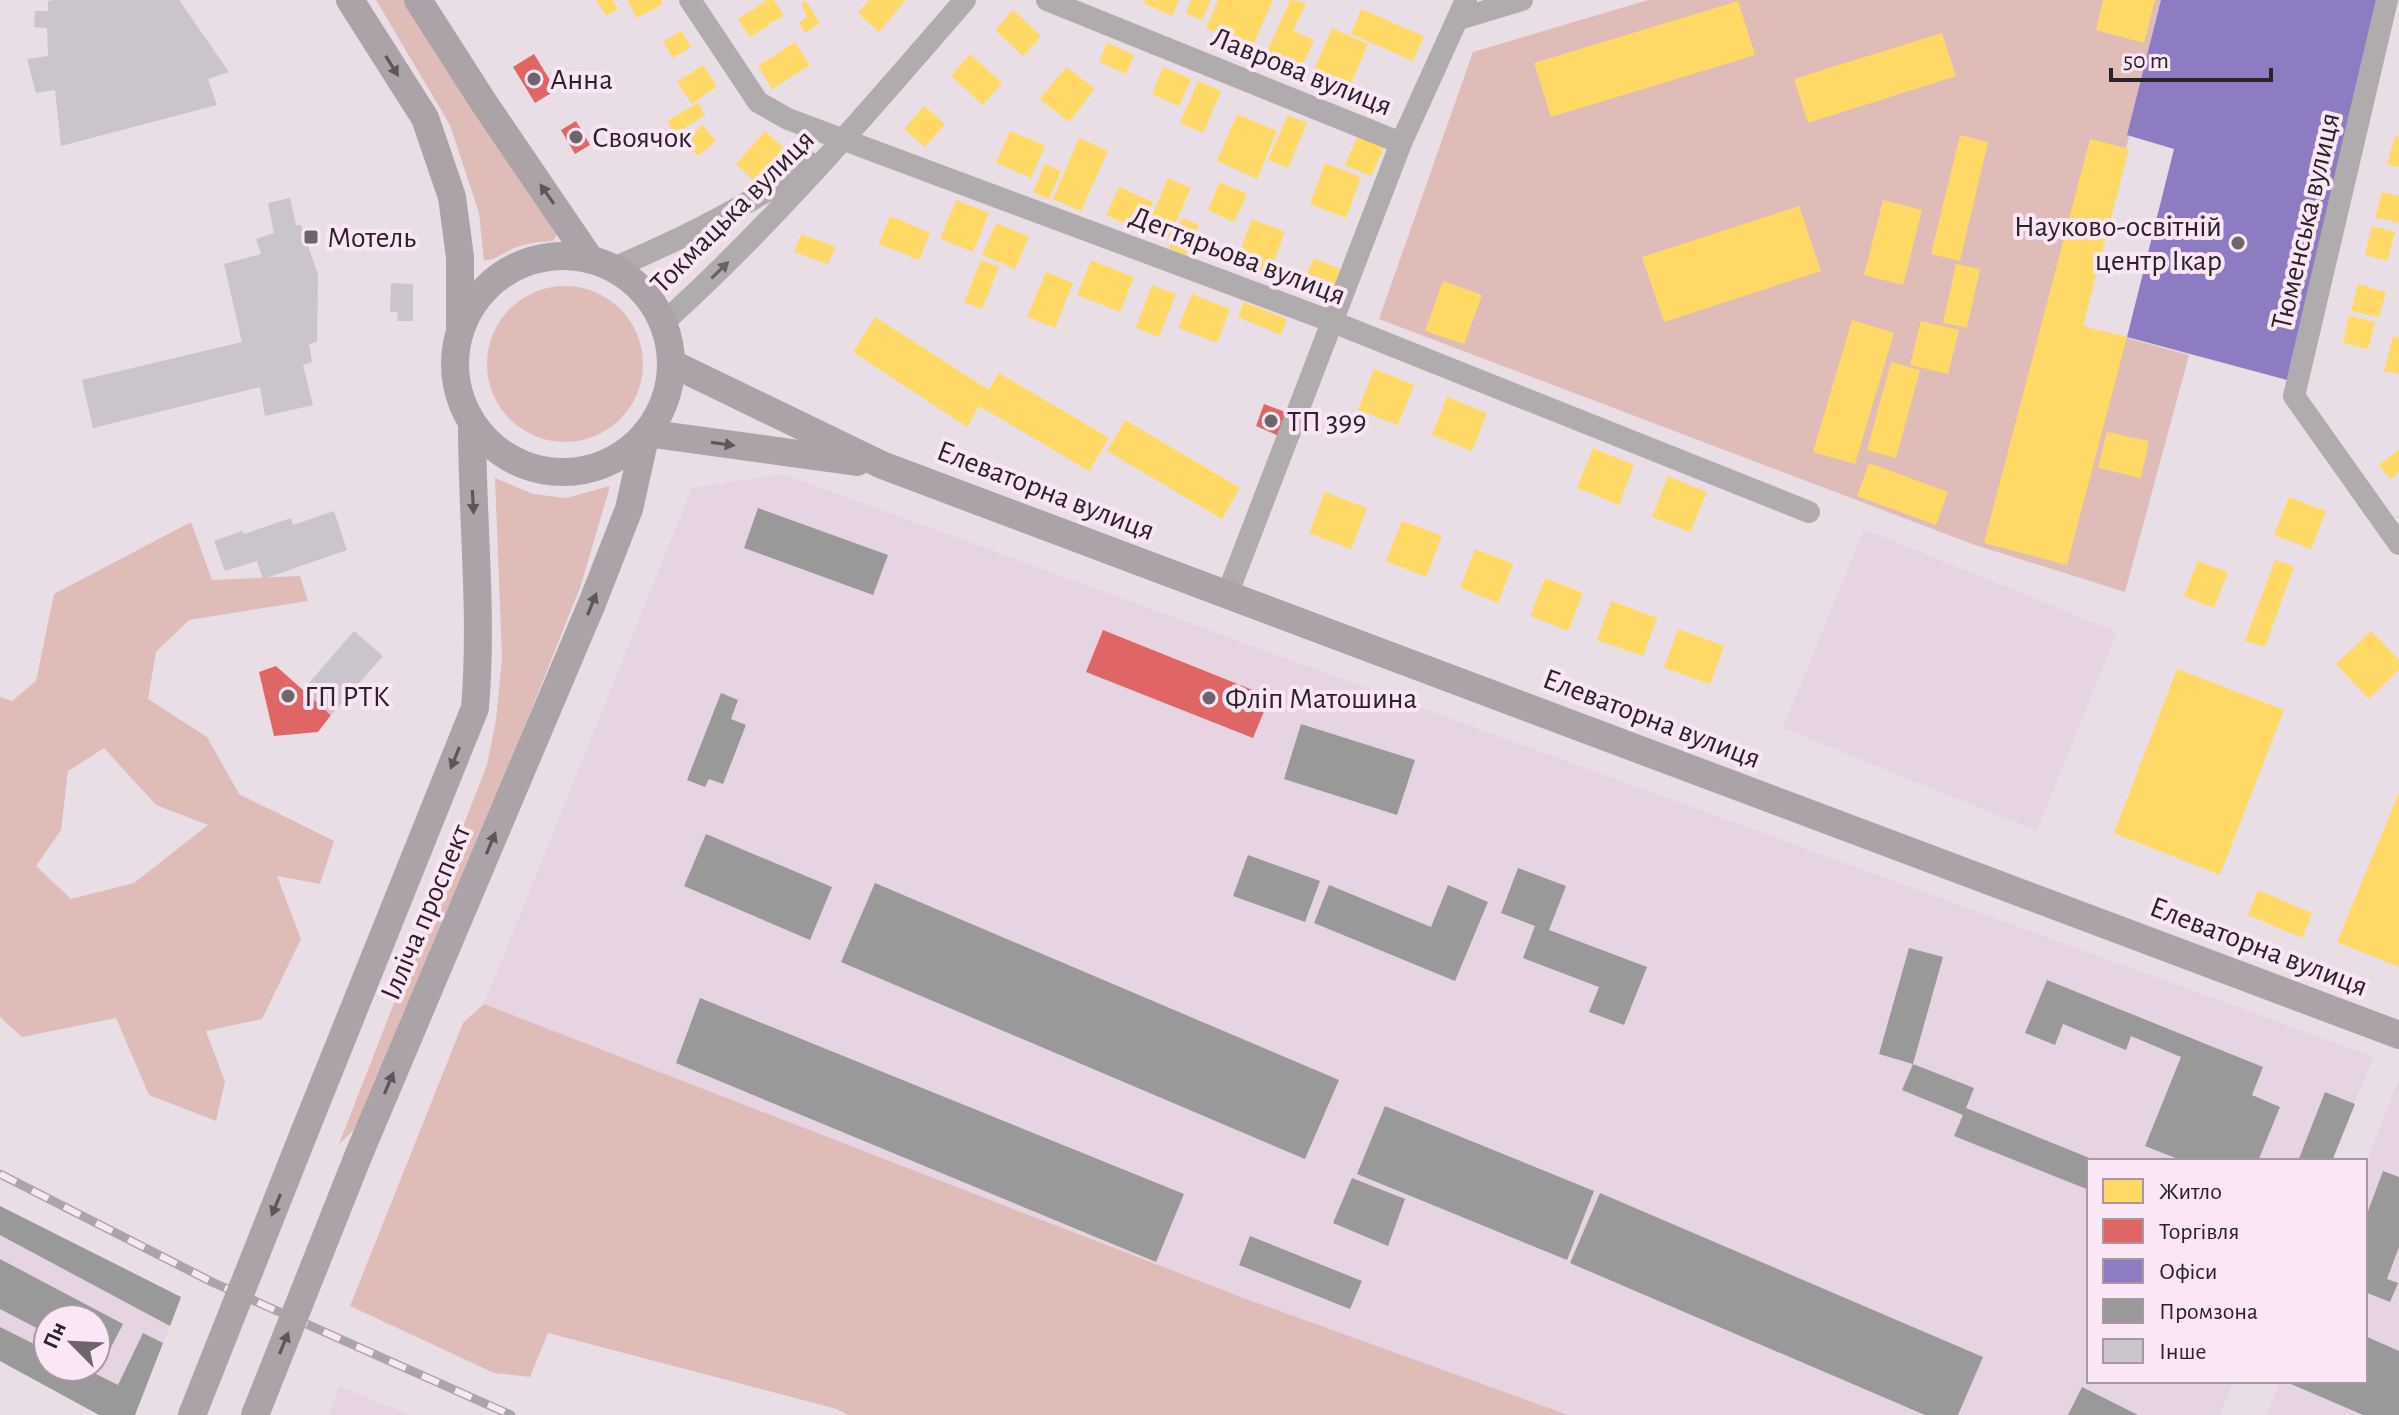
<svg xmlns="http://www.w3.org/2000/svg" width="2399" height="1415" font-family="'Alegreya Sans',sans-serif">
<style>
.built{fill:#e7d4e3;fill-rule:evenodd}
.green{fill:#dfbcb8;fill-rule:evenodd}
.homes{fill:#ffd966}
.shops{fill:#e06666}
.offices{fill:#8e7cc3}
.industry{fill:#999}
.building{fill:#cac4cc}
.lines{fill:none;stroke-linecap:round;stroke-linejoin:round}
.minor{stroke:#b0abad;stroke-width:22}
.major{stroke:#aba3a7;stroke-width:28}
.rail-casing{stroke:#aba5a9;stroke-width:9}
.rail{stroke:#fbe6f6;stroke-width:6;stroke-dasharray:18;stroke-linecap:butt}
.major-bridge{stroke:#aba3a7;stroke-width:28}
.oneway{fill:#5e565b}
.oneway2{fill:#676064}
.poi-dot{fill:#6e646b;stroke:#fbe6f6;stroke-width:3}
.labels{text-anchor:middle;stroke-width:8;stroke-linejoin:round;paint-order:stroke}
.street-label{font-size:30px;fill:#2b2329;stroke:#fbe6f6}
.poi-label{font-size:30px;fill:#2b2329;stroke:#fbe6f6;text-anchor:start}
</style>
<rect width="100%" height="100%" fill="#e9dee6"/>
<g class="built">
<path d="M783,474L2374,1057L2329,1161H2089V1381H2234L2220,1415H1568L1241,1297L484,1004L692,488Z"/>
<path d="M1864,529L2117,632L2037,831L1783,728Z"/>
<path d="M2399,1079V1415H2267L2280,1381H2365V1166Z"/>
<path d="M0,1206L181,1297L135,1415H100L0,1361ZM48,1319H96V1367H48Z"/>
<path d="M339,1386L410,1415H329Z"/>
</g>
<g class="green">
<path d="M376,0H404L558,233L553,241C539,242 528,243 514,248C504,253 496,259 484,261L479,213L450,125Z"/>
<path d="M1648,0H2162L2083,326L2189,355L2125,592L1975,545L1379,319L1473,52Z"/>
<circle cx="565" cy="364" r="78"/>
<path d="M495,478L533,494L566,498L610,486L581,585L411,1011L361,1123L339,1144L487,765L496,720L502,658Z"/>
<path d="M191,522L212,580L300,576L308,601L189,620L156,652L148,699L207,737L239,794L334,841L320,884L277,876L301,939L262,1019L206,1031L225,1082L216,1121L149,1095L116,1018L22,1037L0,1017V697L12,701L36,681L54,594ZM104,748L156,805L208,825L134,883L71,899L36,866L61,830L68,771Z"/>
<path d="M484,1004L1241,1297L1568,1415H848L837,1409L548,1333L530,1377L494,1373L350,1306L463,1023Z"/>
</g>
<g class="homes">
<path d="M596,0H613L618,9L606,16Z"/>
<path d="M627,0H661L663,4L637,18Z"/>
<path d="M767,0H774L784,15L750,37L738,19Z"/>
<path d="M869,0H906L879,32L858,13Z"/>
<path d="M1145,0H1179L1172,16L1144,3Z"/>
<path d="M1191,0H1211L1202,20L1186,13Z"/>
<path d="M1218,0H1273L1252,48L1206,28Z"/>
<path d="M1290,0L1306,3L1293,31L1314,40L1301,69L1266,54Z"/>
<path d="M2103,0H2155L2144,43L2096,30Z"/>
<path d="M2288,0H2325L2299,104L2174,73L2187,18L2278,40Z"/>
<path d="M806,1L820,23L805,33L799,23L807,17L801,4Z"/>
<path d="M1738,1L1755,55L1551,117L1534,63Z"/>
<path d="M1361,9L1424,36L1413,61L1351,34Z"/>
<path d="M1013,10L1041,36L1023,56L995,30Z"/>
<path d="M1332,28L1368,44L1349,88L1313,72Z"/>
<path d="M681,30L691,47L673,58L663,42Z"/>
<path d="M1942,33L1956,76L1808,123L1794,79Z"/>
<path d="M795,42L810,65L772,89L758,66Z"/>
<path d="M1107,43L1134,55L1126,74L1099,62Z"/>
<path d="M970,54L1002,83L983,105L951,76Z"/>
<path d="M703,65L717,86L692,104L677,82Z"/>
<path d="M1066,67L1095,89L1069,122L1040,99Z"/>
<path d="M1163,67L1191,79L1179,106L1152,94Z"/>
<path d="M1198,81L1221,91L1203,133L1180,123Z"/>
<path d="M698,103L705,115L675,134L667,121Z"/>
<path d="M924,106L945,124L925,147L904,129Z"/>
<path d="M1237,114L1277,131L1257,179L1217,161Z"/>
<path d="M1288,115L1307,123L1288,168L1268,160Z"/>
<path d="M703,125L716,141L698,156L685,139Z"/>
<path d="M765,131L784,148L754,181L736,164Z"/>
<path d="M1010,131L1045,146L1031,178L996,163Z"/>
<path d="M1960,135L1988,142L1960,261L1931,254Z"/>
<path d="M2395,136L2399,137V167L2387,164Z"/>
<path d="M1357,137L1384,148L1371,176L1345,165Z"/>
<path d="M1079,138L1108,151L1081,211L1053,199Z"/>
<path d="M2090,139L2129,149L2083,326L2127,337L2067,565L1984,543Z"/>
<path d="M1325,163L1361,177L1346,218L1310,204Z"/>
<path d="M1045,164L1061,171L1049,199L1033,192Z"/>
<path d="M1168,178L1191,188L1168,239L1146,230Z"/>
<path d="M1220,182L1247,194L1234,222L1208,210Z"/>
<path d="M1119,187L1153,202L1141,230L1106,215Z"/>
<path d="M2382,192L2399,196V223L2375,217Z"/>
<path d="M956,200L989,213L973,252L940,239Z"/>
<path d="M1883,200L1922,210L1903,285L1864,275Z"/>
<path d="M1799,206L1821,271L1664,322L1642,257Z"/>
<path d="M890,216L930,233L919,260L879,244Z"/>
<path d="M1182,218L1199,225L1186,255L1169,248Z"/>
<path d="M1252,219L1285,232L1268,277L1235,264Z"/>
<path d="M996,223L1029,237L1015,269L982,255Z"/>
<path d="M2372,226L2395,232L2387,261L2365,255Z"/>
<path d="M801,234L836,247L828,264L794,252Z"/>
<path d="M1314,258L1342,270L1329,300L1301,288Z"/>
<path d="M981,260L999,267L982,309L964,302Z"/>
<path d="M1091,260L1134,277L1120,312L1077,295Z"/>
<path d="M1956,264L1980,269L1967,328L1943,323Z"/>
<path d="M1046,272L1073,283L1055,328L1027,317Z"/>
<path d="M1443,281L1482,295L1464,344L1425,331Z"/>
<path d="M2358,284L2386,292L2379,317L2351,311Z"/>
<path d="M1152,285L1176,294L1159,337L1136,328Z"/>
<path d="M1192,294L1230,309L1217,343L1178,328Z"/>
<path d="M1244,302L1287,319L1281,335L1238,317Z"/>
<path d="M2349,316L2375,322L2368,349L2343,343Z"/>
<path d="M875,317L989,390L999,373L1109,438L1089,471L979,406L967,427L853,352Z"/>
<path d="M1852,320L1894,333L1855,464L1813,452Z"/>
<path d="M1921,321L1959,330L1948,374L1910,365Z"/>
<path d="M2393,336L2399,338V374L2384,371Z"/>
<path d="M1891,362L1920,370L1896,458L1867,450Z"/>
<path d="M1374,369L1414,385L1398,425L1358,410Z"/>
<path d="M1447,397L1487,413L1472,451L1432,435Z"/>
<path d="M1125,420L1240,488L1222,519L1107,451Z"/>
<path d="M2107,432L2149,441L2141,478L2098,468Z"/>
<path d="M1593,448L1634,465L1619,505L1577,488Z"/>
<path d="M2399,449V472L2390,479L2379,465Z"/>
<path d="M1869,463L1948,492L1936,525L1857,496Z"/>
<path d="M1668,476L1707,492L1690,532L1652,517Z"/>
<path d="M1325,492L1367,508L1351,549L1309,533Z"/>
<path d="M2289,497L2326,511L2311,549L2274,535Z"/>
<path d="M1402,521L1442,536L1426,577L1386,561Z"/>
<path d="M1475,549L1513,564L1498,603L1460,588Z"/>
<path d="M2275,560L2294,566L2265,647L2245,641Z"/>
<path d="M2198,561L2228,572L2214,608L2184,596Z"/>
<path d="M1545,578L1583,593L1568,631L1530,616Z"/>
<path d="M1611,601L1657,618L1643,656L1597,640Z"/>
<path d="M1678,629L1724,646L1710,684L1664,668Z"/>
<path d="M2371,631L2399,660V670L2369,699L2336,664Z"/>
<path d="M2177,669L2284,710L2220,875L2114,833Z"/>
<path d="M2399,793V967L2337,942Z"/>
<path d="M2258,890L2312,913L2302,938L2248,915Z"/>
</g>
<g class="shops">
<path d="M534,54L556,90L535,103L513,67Z"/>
<path d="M576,121L590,145L575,154L561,130Z"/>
<path d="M1264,404L1288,413L1279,436L1256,426Z"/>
<path d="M1103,630L1270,697L1253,738L1086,672Z"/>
<path d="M276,666L331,715L318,732L274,736L259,672Z"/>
</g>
<path class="offices" d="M2161,0H2382L2295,382L2127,337L2174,149L2127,135Z"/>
<g class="industry">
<path d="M758,508L888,555L873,595L744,548Z"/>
<path d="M721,693L738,700L731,719L746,725L723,784L709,779L705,787L687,780Z"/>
<path d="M1301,724L1415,760L1397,815L1284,779Z"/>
<path d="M706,834L832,887L810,940L684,886Z"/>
<path d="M1248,855L1320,881L1305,922L1233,896Z"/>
<path d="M1518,868L1566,886L1549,930L1647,967L1624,1025L1589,1012L1599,987L1523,958L1535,926L1501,913Z"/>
<path d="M875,883L1339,1080L1305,1159L841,962Z"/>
<path d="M1329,885L1431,927L1448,885L1488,902L1455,981L1314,923Z"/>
<path d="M1909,948L1943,957L1913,1064L1879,1054Z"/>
<path d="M2047,980L2263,1067L2252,1095L2280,1107L2258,1161H2183L2145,1146L2181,1057L2131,1036L2126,1050L2063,1024L2055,1045L2025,1033Z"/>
<path d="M700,998L1184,1194L1156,1262L676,1063Z"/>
<path d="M1913,1064L1974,1088L1966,1108L2097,1161H2089V1190L1954,1136L1963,1115L1902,1090Z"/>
<path d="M2325,1092L2355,1104L2332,1161H2298Z"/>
<path d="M1385,1106L1594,1191L1567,1260L1357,1174Z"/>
<path d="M2383,1171L2399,1177V1247L2387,1279L2398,1283L2390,1302L2365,1292V1219Z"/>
<path d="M1352,1178L1405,1199L1388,1246L1333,1223Z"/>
<path d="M1600,1193L1983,1357L1958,1415H1925L1570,1263Z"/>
<path d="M0,1206L181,1297L170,1326L0,1235Z"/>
<path d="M1250,1236L1362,1281L1350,1309L1239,1265Z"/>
<path d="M0,1259L123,1324L103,1363L96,1359V1319H48V1334L0,1309Z"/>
<path d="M0,1327L48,1351V1367H82L118,1385L143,1333L163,1343L135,1415H99L0,1361Z"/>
<path d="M2365,1336L2399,1351V1415H2363L2291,1384L2292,1381H2365Z"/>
<path d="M2082,1387L2138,1415H2068Z"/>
</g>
<g class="building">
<path d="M53,0H179L229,72L208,79L217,105L61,146L55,90L36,93L27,59L48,56L47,28L34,27L35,11H48V1Z"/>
<path d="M290,198L296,225H301L318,275L317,342L309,344L312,362L303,365L313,405L265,416L260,387L93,428L82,380L242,342L224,264L261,254L256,239L274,233L268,203Z"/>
<path d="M391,283L413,284V321H397L398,312H390Z"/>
<path d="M334,511L347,550L263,579L257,561L225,571L214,541L242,531L244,534L291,518L293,525Z"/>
<path d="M354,631L383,656L331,715L303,690Z"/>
</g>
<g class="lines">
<g class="minor">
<path d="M690,0L758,102L788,119L1333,322L1809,512"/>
<path d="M1047,0L1401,143"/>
<path d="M2387,0L2294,396L2399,544"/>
<path d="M1459,19L1522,0"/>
<path d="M613,268C683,239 748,206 810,163"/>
<path d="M663,323C773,224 868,112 965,0"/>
<path d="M1227,595L1401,143L1466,0"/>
</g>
<g class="major">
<path d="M350,0L425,118L452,197L460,257V324"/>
<path d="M418,0L484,103L590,259"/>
<circle cx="563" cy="364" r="108"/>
<path d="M671,363L882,465L2399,1035"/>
<path d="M646,433L857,462"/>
<path d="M304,1133L475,708C483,614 472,519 472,424"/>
<path d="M359,1154L593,601L629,509L646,433"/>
</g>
<g class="rail-casing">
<path id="rail" d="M0,1174L212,1282L511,1415"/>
</g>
<use href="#rail" class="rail"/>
<g class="major-bridge">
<path d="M192,1415L304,1133"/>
<path d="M255,1415L359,1154"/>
</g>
</g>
<defs><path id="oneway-solid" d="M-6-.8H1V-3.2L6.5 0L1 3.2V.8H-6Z" transform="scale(2)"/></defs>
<g class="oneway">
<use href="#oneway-solid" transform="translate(392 66) rotate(58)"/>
<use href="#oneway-solid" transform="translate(547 194) rotate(-125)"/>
<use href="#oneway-solid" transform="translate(723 444) rotate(8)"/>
<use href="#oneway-solid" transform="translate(473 502) rotate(87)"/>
<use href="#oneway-solid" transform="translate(592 604) rotate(-68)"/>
<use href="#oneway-solid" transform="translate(455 758) rotate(112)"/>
<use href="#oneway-solid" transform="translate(491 843) rotate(-67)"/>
<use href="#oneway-solid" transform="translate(389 1083) rotate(-67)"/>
<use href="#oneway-solid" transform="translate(276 1205) rotate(112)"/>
<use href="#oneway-solid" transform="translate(284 1343) rotate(-68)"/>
</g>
<use class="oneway2" href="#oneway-solid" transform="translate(720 270) rotate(-44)"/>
<g class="poi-dot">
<circle cx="534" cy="79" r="8"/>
<circle cx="576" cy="137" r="8"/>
<rect x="303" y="229" width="16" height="16" rx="4"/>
<circle cx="2238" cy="243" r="8"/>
<circle cx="1271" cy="421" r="8"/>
<circle cx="288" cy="696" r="8"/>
<circle cx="1209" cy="698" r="8"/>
</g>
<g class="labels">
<g class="street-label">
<text transform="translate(1302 71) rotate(22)" y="10">Лаврова вулиця</text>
<text transform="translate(732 211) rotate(-45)" y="10">Токмацька вулиця</text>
<text transform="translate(2305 221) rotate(-77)" y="10">Тюменська вулиця</text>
<text transform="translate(1238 255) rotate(21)" y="10">Дегтярьова вулиця</text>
<text transform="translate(1046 490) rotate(21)" y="10">Елеваторна вулиця</text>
<text transform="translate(1652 718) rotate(21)" y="10">Елеваторна вулиця</text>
<text transform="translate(425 912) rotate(-67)" y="10">Ілліча проспект</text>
<text transform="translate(2259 946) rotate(21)" y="10">Елеваторна вулиця</text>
</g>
<g class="poi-label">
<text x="550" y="89">Анна</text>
<text x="592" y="147">Своячок</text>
<text x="2222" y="236" text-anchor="end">Науково-освітній<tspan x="2222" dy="34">центр Ікар</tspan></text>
<text x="327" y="247">Мотель</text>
<text x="1287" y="431">ТП 399</text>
<text x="304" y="706">ГП РТК</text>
<text x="1225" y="708">Фліп Матошина</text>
</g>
</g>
<rect x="2087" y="1159" width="280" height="224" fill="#fbe6f6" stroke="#a898a4" stroke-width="2"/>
<rect x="2103" y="1179" width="40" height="24" fill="#ffd966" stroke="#a898a4" stroke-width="2"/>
<text x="2159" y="1199" font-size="24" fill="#2b2329">Житло</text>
<rect x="2103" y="1219" width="40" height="24" fill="#e06666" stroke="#a898a4" stroke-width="2"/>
<text x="2159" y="1239" font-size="24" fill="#2b2329">Торгівля</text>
<rect x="2103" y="1259" width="40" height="24" fill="#8e7cc3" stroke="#a898a4" stroke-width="2"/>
<text x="2159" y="1279" font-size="24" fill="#2b2329">Офіси</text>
<rect x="2103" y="1299" width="40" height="24" fill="#999999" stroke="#a898a4" stroke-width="2"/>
<text x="2159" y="1319" font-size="24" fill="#2b2329">Промзона</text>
<rect x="2103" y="1339" width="40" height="24" fill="#cac4cc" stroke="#a898a4" stroke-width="2"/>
<text x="2159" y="1359" font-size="24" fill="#2b2329">Інше</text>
<g transform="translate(72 1343) rotate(294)"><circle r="38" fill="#fbe6f6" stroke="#a898a4" stroke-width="2"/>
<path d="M0-6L14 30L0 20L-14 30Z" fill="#6e646b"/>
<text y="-12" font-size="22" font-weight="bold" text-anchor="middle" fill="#2b2329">Пн</text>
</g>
<path d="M2111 68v12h160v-12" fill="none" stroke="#2b2329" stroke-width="4"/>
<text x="2123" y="68" font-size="24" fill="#2b2329" stroke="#fbe6f6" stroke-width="6" paint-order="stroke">50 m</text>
</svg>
